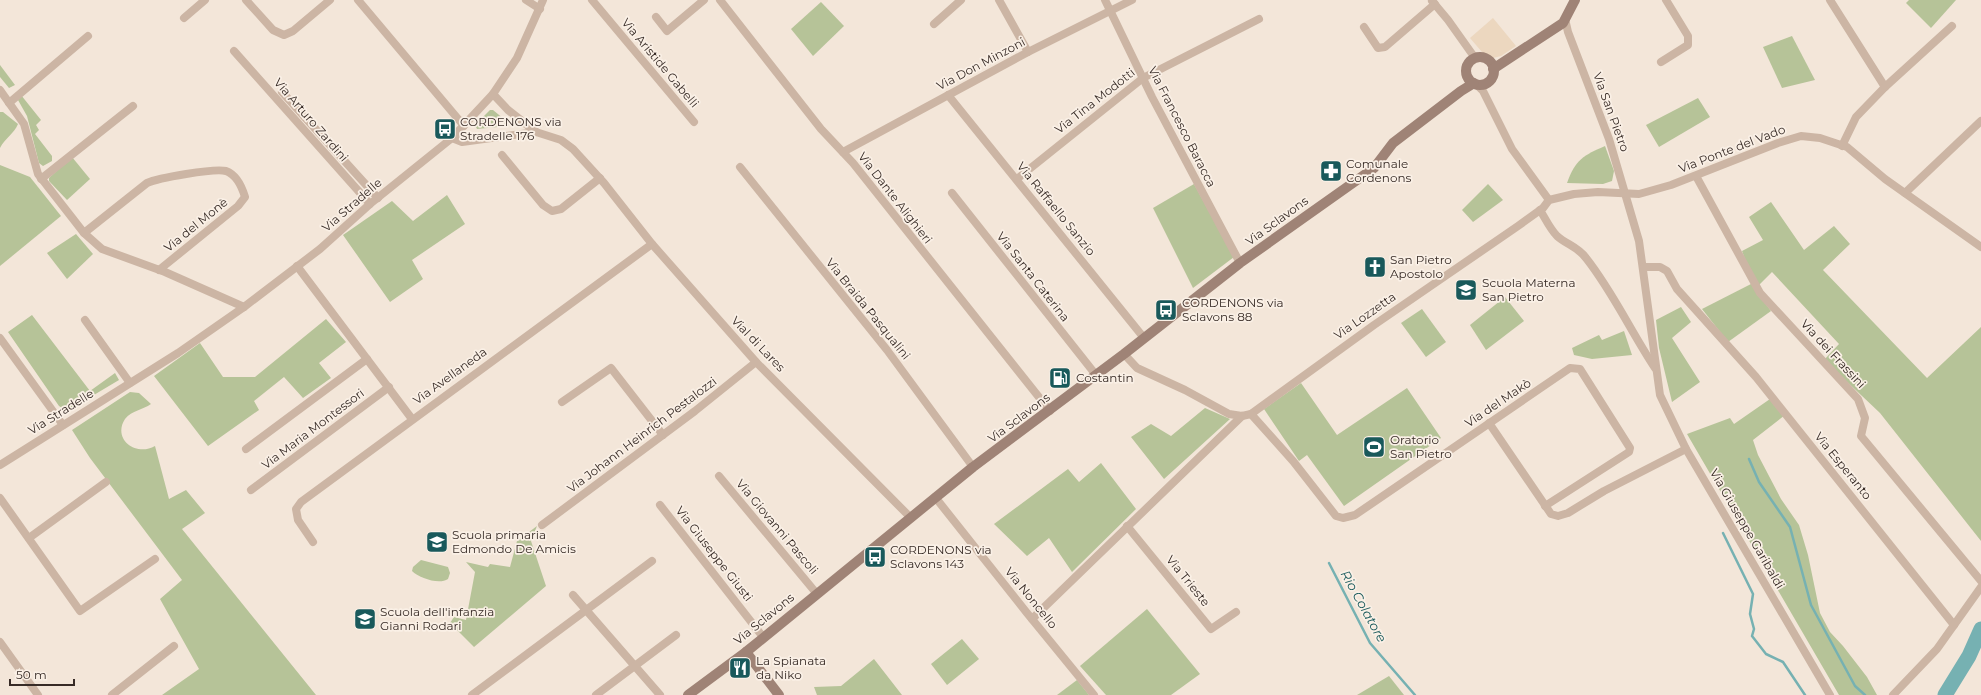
<svg xmlns="http://www.w3.org/2000/svg" width="1981" height="695" font-family="Montserrat,sans-serif">
<style>
.green{fill:#b6c398}
.plaza{fill:#ecd7bf}
.lines{fill:none;stroke-linecap:round;stroke-linejoin:round}
.stream{stroke:#76b1b2;stroke-width:2.5}
.river{stroke:#76b1b2;stroke-width:15}
.street{stroke:#ccb5a4;stroke-width:8}
.secondary{stroke:#9f8376;stroke-width:10}
.labels{text-anchor:middle;stroke-width:3.5;stroke-linejoin:round;paint-order:stroke}
.street-label{font-size:12px;fill:#372b26;stroke:#faf0e6}
.poi-label{font-size:12px;fill:#372b26;stroke:#faf0e6;text-anchor:start}
.water-label{font-size:13px;font-style:italic;fill:#19595b;stroke:#faf0e6}
</style>
<rect width="100%" height="100%" fill="#f3e6d9"/>
<g class="green">
<path d="M1909,0H1956L1931,28L1906,3Z"/>
<path d="M821,2L844,26L813,56L791,29Z"/>
<path d="M1792,36L1815,80L1782,88L1763,47Z"/>
<path d="M0,65L15,85L9,88L0,77Z"/>
<path d="M21,95L41,120L36,125L39,130L35,134L52,156V161L43,166L39,163L27,116L18,100Z"/>
<path d="M1698,98L1710,117L1659,147L1646,125Z"/>
<path d="M490,110H493L510,124L508,126L477,129L475,125Z"/>
<path d="M0,112H3L18,124C14,134 5,138 0,148Z"/>
<path d="M1605,146L1614,171L1612,181L1603,184L1567,183C1575,160 1584,155 1605,146Z"/>
<path d="M72,157L90,179L67,200L49,181V178Z"/>
<path d="M0,165L30,177L61,216L0,266Z"/>
<path d="M1194,184L1234,257L1193,288L1153,208Z"/>
<path d="M1488,184L1503,200L1473,222L1462,210Z"/>
<path d="M447,195L465,224L412,260L423,279L390,302L343,235L392,201L413,221Z"/>
<path d="M1771,202L1804,250L1834,226L1850,244L1823,270L1927,378L1981,327V541L1880,413L1824,360L1839,344L1772,272L1759,285L1749,270L1742,251L1763,240L1749,217Z"/>
<path d="M76,234L93,254L67,279L47,253Z"/>
<path d="M1751,284L1771,311L1728,342L1702,309Z"/>
<path d="M1505,297L1524,321L1486,350L1470,325Z"/>
<path d="M1681,307L1691,322L1672,338L1700,382L1672,402L1659,348L1656,320Z"/>
<path d="M1422,309L1446,342L1426,357L1401,323Z"/>
<path d="M32,315L90,391L115,373L119,380L67,411L59,406L8,332Z"/>
<path d="M326,319L346,342L319,363L331,378L303,398L284,377L254,401L259,410L208,446L154,376L200,343L223,377H255Z"/>
<path d="M1624,331L1632,355L1592,359L1574,355L1572,348L1599,335L1602,340Z"/>
<path d="M1301,383L1337,435L1407,388L1441,438L1344,506L1307,455L1299,461L1264,409Z"/>
<path d="M130,392L139,393L151,404C143,410 132,410 125,419C112,439 136,457 155,446L169,499L186,490L205,513L182,529L316,695H162L199,669L160,599L182,580L90,458L72,430Z"/>
<path d="M1770,399L1785,415L1753,440L1758,455L1781,499L1799,525L1808,555L1820,613L1830,632L1843,646L1867,677L1877,695H1839L1687,434L1730,418L1734,424Z"/>
<path d="M1205,408L1230,419L1164,479L1131,437L1151,424L1171,436Z"/>
<path d="M1101,463L1136,509L1072,572L1049,538L1027,556L994,524L1068,469L1079,482Z"/>
<path d="M537,526L531,541L546,586L474,647L450,623L454,617L466,620L475,572L466,562L488,567L490,564L510,567L517,541Z"/>
<path d="M421,560L448,567L450,573L448,579C439,585 419,578 412,571L413,567Z"/>
<path d="M1147,609L1200,674L1171,695H1106L1080,666Z"/>
<path d="M962,639L979,659L947,685L931,664Z"/>
<path d="M874,659L902,695H817L814,687L841,686Z"/>
<path d="M1389,676L1404,695H1357Z"/>
<path d="M1077,680L1089,695H1057Z"/>
</g>
<path class="plaza" d="M1493,18L1516,46L1501,56L1493,58L1482,52L1470,38Z"/>
<g class="lines">
<g class="stream">
<path d="M1749,459L1759,482L1790,527L1811,605L1855,686L1865,695"/>
<path d="M1723,533L1753,594L1750,614L1754,629L1752,636L1766,654L1783,662L1805,695"/>
<path d="M1329,563L1370,643L1415,695"/>
</g>
<path class="river" d="M1945,695L1969,656L1981,629"/>
<g class="street">
<path d="M246,0L273,30L284,35L293,31L330,0"/>
<path d="M358,0L464,126"/>
<path d="M526,0L540,9"/>
<path d="M592,0L694,122"/>
<path d="M720,0L821,129L853,163L1050,411"/>
<path d="M999,0L1028,52"/>
<path d="M1105,0L1152,97L1240,263"/>
<path d="M1830,0L1885,87"/>
<path d="M1432,1L1448,20L1475,58"/>
<path d="M656,17L667,31L704,0"/>
<path d="M184,18L205,0"/>
<path d="M1565,19L1568,32L1609,139L1639,241L1660,395L1686,449L1830,695"/>
<path d="M934,24L961,0"/>
<path d="M1364,27L1378,48L1385,47L1435,4"/>
<path d="M234,51L370,204"/>
<path d="M1661,62L1688,45V36L1666,0"/>
<path d="M1476,84L1483,91L1512,149L1549,200"/>
<path d="M0,90L24,124L38,174L84,233L102,249L165,272L244,307"/>
<path d="M282,92L378,198"/>
<path d="M493,94L508,110L536,132L561,140L573,149L604,183L652,244L756,362L910,517"/>
<path d="M948,95L1144,338"/>
<path d="M9,103L88,36"/>
<path d="M452,138L462,142L536,132"/>
<path d="M1842,146L1856,117L1885,87L1952,26"/>
<path d="M843,152L1028,52L1132,0"/>
<path d="M502,155L543,205L552,211L561,209L600,178"/>
<path d="M740,167L887,350L973,467"/>
<path d="M1696,176L1760,293L1858,399L1865,418L1861,436L1981,581"/>
<path d="M41,179L133,106"/>
<path d="M1017,179L1143,78L1259,19"/>
<path d="M952,193L1096,375"/>
<path d="M1905,193L1981,121"/>
<path d="M1540,210C1545,218 1550,229 1557,236C1567,245 1577,246 1586,258C1613,292 1631,332 1655,368"/>
<path d="M84,233L147,183C158,178 214,168 226,171C237,175 242,187 245,197L238,206L159,270"/>
<path d="M297,266L412,419"/>
<path d="M1644,267H1660L1667,271L1677,289L1756,377L1954,625"/>
<path d="M85,320L130,383"/>
<path d="M0,338L63,425"/>
<path d="M1124,354L1137,368L1185,390L1229,414L1242,416L1251,414L1374,325L1518,226L1543,208L1549,200L1574,194L1598,192L1639,194L1671,185L1778,143L1801,136L1820,138L1847,147L1885,179L1981,247"/>
<path d="M562,402L611,368L663,435"/>
<path d="M1251,414L1293,461L1336,516L1343,518L1355,515L1570,368L1580,369L1630,448L1629,452L1545,506"/>
<path d="M1489,423L1551,514L1558,516L1568,513L1604,491L1686,449"/>
<path d="M246,449L367,359"/>
<path d="M0,465L178,353L244,307L320,249L370,204L452,138L493,94L517,58L543,0"/>
<path d="M719,476L817,594"/>
<path d="M251,490L389,387"/>
<path d="M935,497L1027,613L1094,695"/>
<path d="M0,498L80,611L155,559"/>
<path d="M660,505L763,637"/>
<path d="M542,525L695,411L756,362"/>
<path d="M1127,526L1211,629L1236,612"/>
<path d="M29,538L106,482"/>
<path d="M313,542L298,520L296,509L301,502L652,244"/>
<path d="M573,595L660,695"/>
<path d="M1032,619L1242,416"/>
<path d="M0,642L38,695"/>
<path d="M112,695L174,646"/>
<path d="M472,695L652,561"/>
<path d="M596,695L676,635"/>
<path d="M1893,695L1937,649L1981,587"/>
</g>
<g class="secondary">
<circle cx="1480" cy="71" r="14"/>
<path d="M1493,69L1563,23L1575,0"/>
<path d="M746,652L779,695"/>
<path d="M688,695L746,652L973,467L1124,354L1240,263L1374,168L1393,143L1461,91L1474,83"/>
</g>
</g>
<defs>
<g id="bus-square" transform="scale(1.15)"><rect x="-9" y="-9" width="18" height="18" rx="4" fill="#19595b" stroke="#faf0e6"/><path d="M-5-6H5V4H4V6H2V4H-2V6H-4V4H-5ZM-3.5-4V0h7V-4ZM-3.5 1.2v1.5H-2V1.2ZM2 1.2v1.5H3.5V1.2Z" fill="#fff"/></g>
<g id="pharmacy-square" transform="scale(1.15)"><rect x="-9" y="-9" width="18" height="18" rx="4" fill="#19595b" stroke="#faf0e6"/><path d="M-2-6h4v4h4v4h-4v4h-4v-4h-4v-4h4Z" fill="#fff"/></g>
<g id="church-square" transform="scale(1.15)"><rect x="-9" y="-9" width="18" height="18" rx="4" fill="#19595b" stroke="#faf0e6"/><path d="M-1.2-6h2.4v3.5h3.3v2.4h-3.3V6h-2.4V-.1h-3.3v-2.4h3.3Z" fill="#fff"/></g>
<g id="school-square" transform="scale(1.15)"><rect x="-9" y="-9" width="18" height="18" rx="4" fill="#19595b" stroke="#faf0e6"/><path d="M0-5L7-2L0 1L-7-2ZM-4 1L0 2.5L4 1V4Q0 6-4 4Z" fill="#fff"/></g>
<g id="fuel-square" transform="scale(1.15)"><rect x="-9" y="-9" width="18" height="18" rx="4" fill="#19595b" stroke="#faf0e6"/><path d="M-5.5-6h7V0h2V4h1.3V-2.5L3-4.5l.8-.8L6-3V5H2.5V1h-1V6h-7ZM-4.2-4.7v3.2H.2V-4.7Z" fill="#fff"/></g>
<g id="stadium-square" transform="scale(1.15)"><rect x="-9" y="-9" width="18" height="18" rx="4" fill="#19595b" stroke="#faf0e6"/><path d="M0-5a6.5 5 0 1 0 0 10a6.5 5 0 1 0 0-10ZM-3.5-1.8h7v3.6h-7Z" fill="#fff"/></g>
<g id="restaurant-square" transform="scale(1.15)"><rect x="-9" y="-9" width="18" height="18" rx="4" fill="#19595b" stroke="#faf0e6"/><path d="M-5-6h1v4h1v-4h1v4h1v-4h1v5L-1.5 .5V6h-2V.5L-5-1ZM5-6V6H3V1.5H1.5Q1.5-4 5-6Z" fill="#fff"/></g>
</defs>
<g fill-rule="evenodd">
<use href="#bus-square" x="445" y="129"/>
<use href="#pharmacy-square" x="1331" y="171"/>
<use href="#church-square" x="1375" y="267"/>
<use href="#school-square" x="1466" y="290"/>
<use href="#bus-square" x="1166" y="310"/>
<use href="#fuel-square" x="1060" y="378"/>
<use href="#stadium-square" x="1374" y="447"/>
<use href="#school-square" x="437" y="542"/>
<use href="#bus-square" x="875" y="557"/>
<use href="#school-square" x="365" y="619"/>
<use href="#restaurant-square" x="740" y="668"/>
</g>
<g class="labels">
<g class="street-label">
<text transform="translate(660 63) rotate(50)" y="4">Via Aristide Gabelli</text>
<text transform="translate(981 64) rotate(-28)" y="4">Via Don Minzoni</text>
<text transform="translate(1095 101) rotate(-38)" y="4">Via Tina Modotti</text>
<text transform="translate(1611 112) rotate(70)" y="4">Via San Pietro</text>
<text transform="translate(311 120) rotate(49)" y="4">Via Arturo Zardini</text>
<text transform="translate(1182 127) rotate(63)" y="4">Via Francesco Baracca</text>
<text transform="translate(1732 149) rotate(-21)" y="4">Via Ponte del Vado</text>
<text transform="translate(895 198) rotate(52)" y="4">Via Dante Alighieri</text>
<text transform="translate(352 205) rotate(-41)" y="4">Via Stradelle</text>
<text transform="translate(1056 209) rotate(51)" y="4">Via Raffaello Sanzio</text>
<text transform="translate(1277 221) rotate(-36)" y="4">Via Sclavons</text>
<text transform="translate(196 225) rotate(-39)" y="4">Via del Monè</text>
<text transform="translate(1033 277) rotate(52)" y="4">Via Santa Caterina</text>
<text transform="translate(868 309) rotate(51)" y="4">Via Braida Pasqualini</text>
<text transform="translate(1365 316) rotate(-35)" y="4">Via Lozzetta</text>
<text transform="translate(758 344) rotate(46)" y="4">Vial di Lares</text>
<text transform="translate(1833 354) rotate(47)" y="4">Via dei Frassini</text>
<text transform="translate(450 376) rotate(-36)" y="4">Via Avellaneda</text>
<text transform="translate(1498 403) rotate(-34)" y="4">Via del Makò</text>
<text transform="translate(61 412) rotate(-32)" y="4">Via Stradelle</text>
<text transform="translate(1019 418) rotate(-37)" y="4">Via Sclavons</text>
<text transform="translate(313 429) rotate(-37)" y="4">Via Maria Montessori</text>
<text transform="translate(642 435) rotate(-37)" y="4">Via Johann Heinrich Pestalozzi</text>
<text transform="translate(1843 466) rotate(51)" y="4">Via Esperanto</text>
<text transform="translate(777 527) rotate(50)" y="4">Via Giovanni Pascoli</text>
<text transform="translate(1747 529) rotate(60)" y="4">Via Giuseppe Garibaldi</text>
<text transform="translate(714 554) rotate(52)" y="4">Via Giuseppe Giusti</text>
<text transform="translate(1188 581) rotate(51)" y="4">Via Trieste</text>
<text transform="translate(1031 598) rotate(51)" y="4">Via Noncello</text>
<text transform="translate(764 619) rotate(-39)" y="4">Via Sclavons</text>
</g>
<g class="poi-label">
<text x="460" y="126">CORDENONS via<tspan x="460" dy="14">Stradelle 176</tspan></text>
<text x="1346" y="168">Comunale<tspan x="1346" dy="14">Cordenons</tspan></text>
<text x="1390" y="264">San Pietro<tspan x="1390" dy="14">Apostolo</tspan></text>
<text x="1482" y="287">Scuola Materna<tspan x="1482" dy="14">San Pietro</tspan></text>
<text x="1182" y="307">CORDENONS via<tspan x="1182" dy="14">Sclavons 88</tspan></text>
<text x="1076" y="382">Costantin</text>
<text x="1390" y="444">Oratorio<tspan x="1390" dy="14">San Pietro</tspan></text>
<text x="452" y="539">Scuola primaria<tspan x="452" dy="14">Edmondo De Amicis</tspan></text>
<text x="890" y="554">CORDENONS via<tspan x="890" dy="14">Sclavons 143</tspan></text>
<text x="380" y="616">Scuola dell'infanzia<tspan x="380" dy="14">Gianni Rodari</tspan></text>
<text x="756" y="665">La Spianata<tspan x="756" dy="14">da Niko</tspan></text>
</g>
<g class="water-label">
<text transform="translate(1364 606) rotate(61)" y="5">Rio Colatore</text>
</g>
</g>
<path d="M10 679v6h64v-6" fill="none" stroke="#372b26" stroke-width="2"/>
<text x="16" y="679" font-size="12" fill="#372b26" stroke="#faf0e6" stroke-width="3" paint-order="stroke">50 m</text>
</svg>
